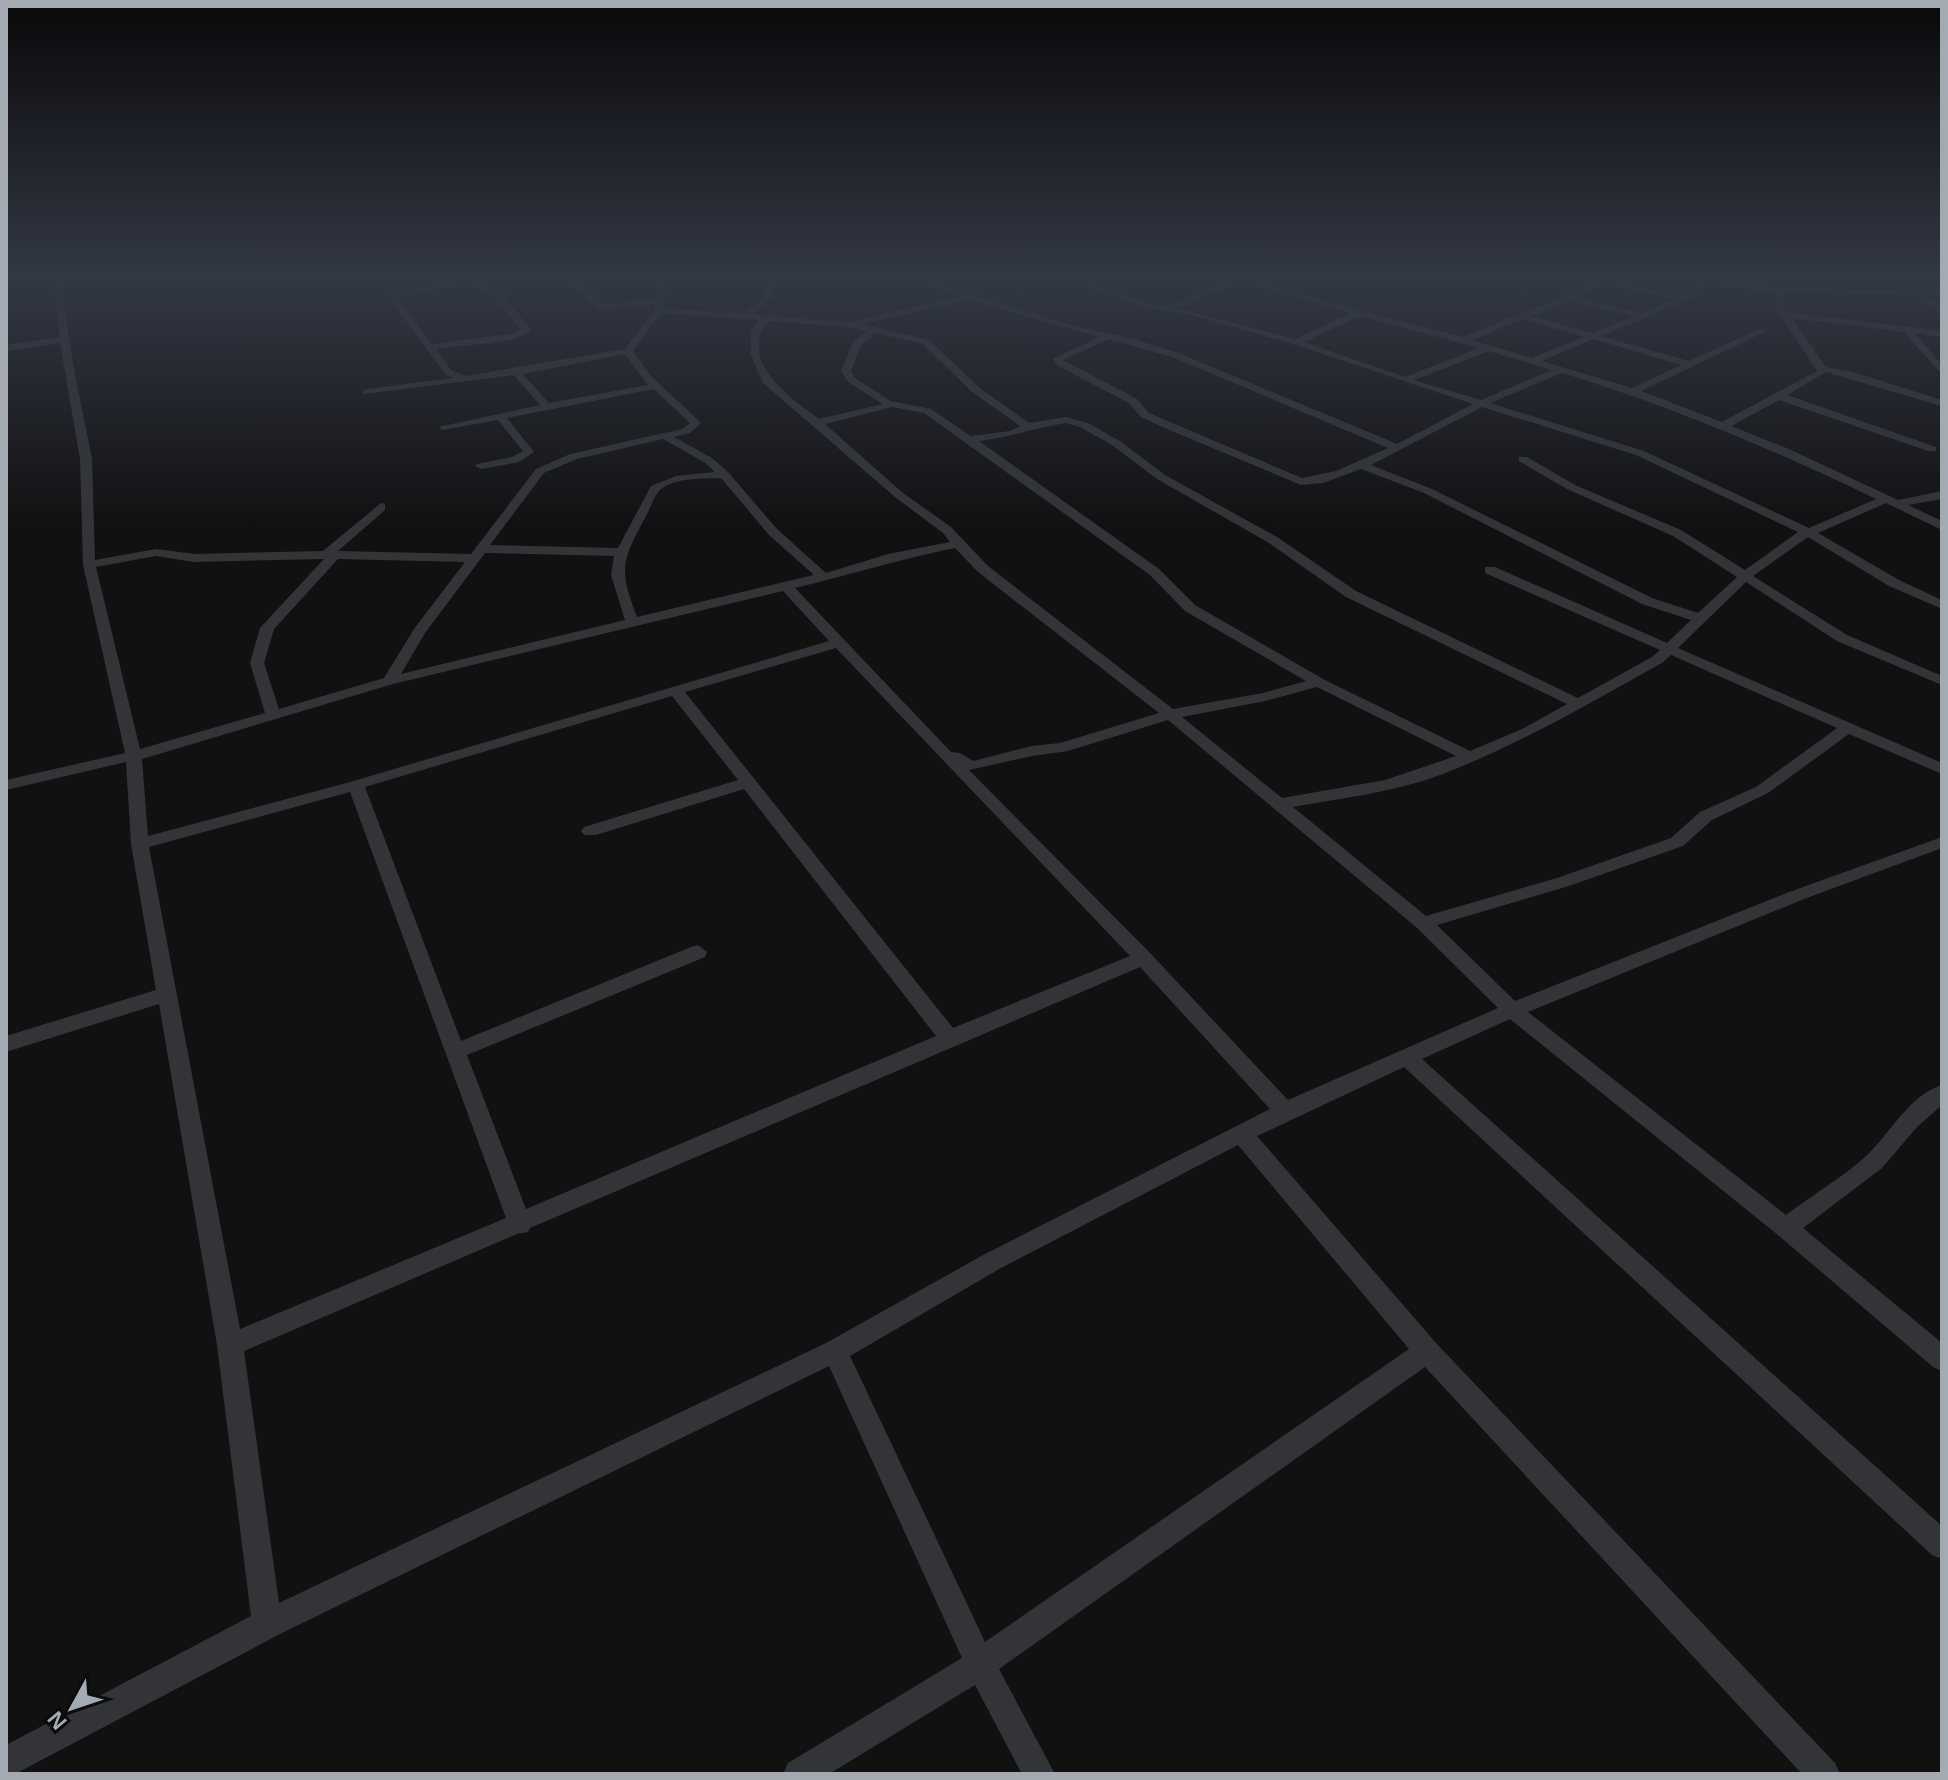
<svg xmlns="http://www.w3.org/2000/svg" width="1948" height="1780" font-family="Helvetica,sans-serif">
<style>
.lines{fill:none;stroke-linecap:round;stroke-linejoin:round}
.street{fill:#323437;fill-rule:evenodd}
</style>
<rect width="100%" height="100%" fill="#111112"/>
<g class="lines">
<path class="street" d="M52,276H60L73,364L92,459L95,560L156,549L195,554L323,551L381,503L385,504V510L338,551L471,554L536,469L570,454L682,429L690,423L654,389L507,418L534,452L519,462L481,469L475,466L477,464L512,457L523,451L498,420L443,430L438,427L540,405L514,375L363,394L362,392L367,389L453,378L446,375L387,295L465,278L463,276C494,276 514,309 532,331L512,340L436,349L452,371L466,376L625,349L655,310V304L597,309L563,276H572L602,304L656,299L659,276H667L664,308L743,314L765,296L766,276H774L773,297L753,314L855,323L859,319L962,296L902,276H914L1070,325L1134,339L1181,354L1397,444L1473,404L1293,344L1191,315L1142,307L1061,276H1072L1147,303L1167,306L1236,279L1231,276H1242L1282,290L1462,337L1560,298L1597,277L1612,276L1609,279L1681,297L1694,292L1698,279L1691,276L1784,288L1942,290V296L1925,295L1942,307V314L1923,304L1916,295L1784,293V308L1788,312L1942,331V337L1914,333L1942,365V370L1939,371L1904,332L1792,318L1826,367L1853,372L1942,400V406L1826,372L1787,395L1936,447V451H1928L1779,400L1731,426L1789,449L1898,500L1942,491V499L1908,505L1942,521V530L1886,503L1818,533L1899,580L1942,600V609L1889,586L1808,537L1753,576L1847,635L1942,676V685L1837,641L1746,582L1678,648L1942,763V774L1849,734L1768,793L1712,820L1683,846L1569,886L1437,925L1515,1001L1792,891L1942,837V848L1804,899L1528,1012L1786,1215C1812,1195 1842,1178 1866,1156C1890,1134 1909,1095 1942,1085V1105L1917,1127L1882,1168L1803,1228L1942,1343V1371L1933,1367L1778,1235L1510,1019L1422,1059L1942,1526V1559L1932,1555L1404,1067L1257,1136L1436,1343L1835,1763L1840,1774H1802L1425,1367L999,1669L1055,1774H1022L975,1685L829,1774H783L788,1763L962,1658L829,1366L278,1635L17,1773L6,1774V1745L251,1616L217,1345L159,1004L6,1052V1036L156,990L131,844L126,762L6,790V780L125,753L83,565L80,459L60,343L6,351V345L60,337ZM471,282L492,294L521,330L510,334L432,344L396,296ZM1603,282L1673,300L1642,313L1575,297ZM1705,282L1776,293V308L1817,371L1722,422L1641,391L1767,331L1759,329L1689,361L1601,336L1701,295ZM1248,283L1351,313L1295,339L1178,308L1233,284ZM970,300L1099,337L1053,359L1058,366L1129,403L1141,417L1160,426L1301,485L1323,483L1361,469L1424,493L1642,604L1691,620L1667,643L1495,567H1485V573L1660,650L1652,657L1578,698L1356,591L1277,537L1165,475L1120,441L1088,423L1066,417L1029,423L980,388L929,340L861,324ZM1568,301L1634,316L1592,333L1531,316ZM661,313L759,320L751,331V355L763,383L895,497L943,533L950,542L888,554L826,573L777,529L728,472L712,458L674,437L690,433L701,423L651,376L633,351ZM1360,316L1479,348L1405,377L1304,342ZM1523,319L1584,337L1532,358L1472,340ZM767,321L849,327L867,331L852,344L841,371L848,382L883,404L819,419C789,397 739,363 767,321ZM876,333L923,344L972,392L1020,426L1010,431L971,436L931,409L891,401L855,378L851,371L861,345ZM1109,339L1175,358L1388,448L1336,471L1302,478L1149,413L1137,399L1063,360ZM1593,339L1681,365L1632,388L1542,361ZM1489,351L1552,370L1481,400L1414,380ZM625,354L648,385L549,403L523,374ZM1562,373C1671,406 1774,450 1876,499L1809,528L1644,451L1490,403ZM892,407L924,413L1150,575L1185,611L1306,681L1263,693L1173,709L988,566L951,527L903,493L825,424ZM1482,407L1636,455L1798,532L1745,570L1681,530L1575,485L1527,457H1519V461L1567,489L1673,536L1737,577L1698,613L1652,598L1432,489L1371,465ZM1066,423L1080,427L1112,445L1157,479L1269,543L1346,597L1567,704L1522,729L1470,751L1323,679L1195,605L1159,569L979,441C1011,437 1034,428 1066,423ZM663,439L704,462L715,472L676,476L651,486L618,548L490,545L544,473L577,459ZM721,478L769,535L814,575L637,617C619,570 621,562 645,518C650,510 654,496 660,490C674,477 704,479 721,478ZM955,548L978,572L1159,713L1060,743L1032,746L973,761L960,753L951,752L795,588C849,575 901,559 955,548ZM485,553L614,556L611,575L625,620L401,674L425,633ZM156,556L194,562L324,559L260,628L250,663L265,713L140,749L96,567ZM338,559L465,562L414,629L384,678L279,709L264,663L274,629ZM783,591L829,641L350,782L148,836L142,759L393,684ZM836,648L1130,956L953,1028L685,692ZM1671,655L1837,728L1756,787L1700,812L1671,838L1557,878L1426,916L1293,807C1343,798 1395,792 1443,774C1520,744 1590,703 1662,663ZM1317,687L1456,756L1385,780L1282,798L1182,717L1265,701ZM672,696L738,780L584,827L581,831L584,835H596L744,789L936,1036L526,1209L467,1055L705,957L707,952L698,945L691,947L461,1041L365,787ZM1168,720L1416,927L1498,1008L1288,1100L1150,953L969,770L1032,756L1068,751ZM350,792L506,1218L240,1329L149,847ZM1140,967L1270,1109L985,1254L826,1343L279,1603L244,1351L517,1234L528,1232L530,1228ZM1238,1145L1409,1349L985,1642L850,1356L1001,1268Z"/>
</g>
<linearGradient id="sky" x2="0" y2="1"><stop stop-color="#09090a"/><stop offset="0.53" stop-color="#323844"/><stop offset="1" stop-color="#323844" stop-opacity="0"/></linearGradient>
<rect width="1948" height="525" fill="url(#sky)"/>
<rect width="1948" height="1780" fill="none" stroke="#a3aab2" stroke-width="16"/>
<g transform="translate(72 1708) rotate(230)" stroke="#0c0c0d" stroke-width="6" paint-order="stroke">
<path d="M0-6L14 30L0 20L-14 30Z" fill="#a3aab2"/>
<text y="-12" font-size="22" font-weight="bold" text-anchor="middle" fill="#a3aab2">N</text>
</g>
</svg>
